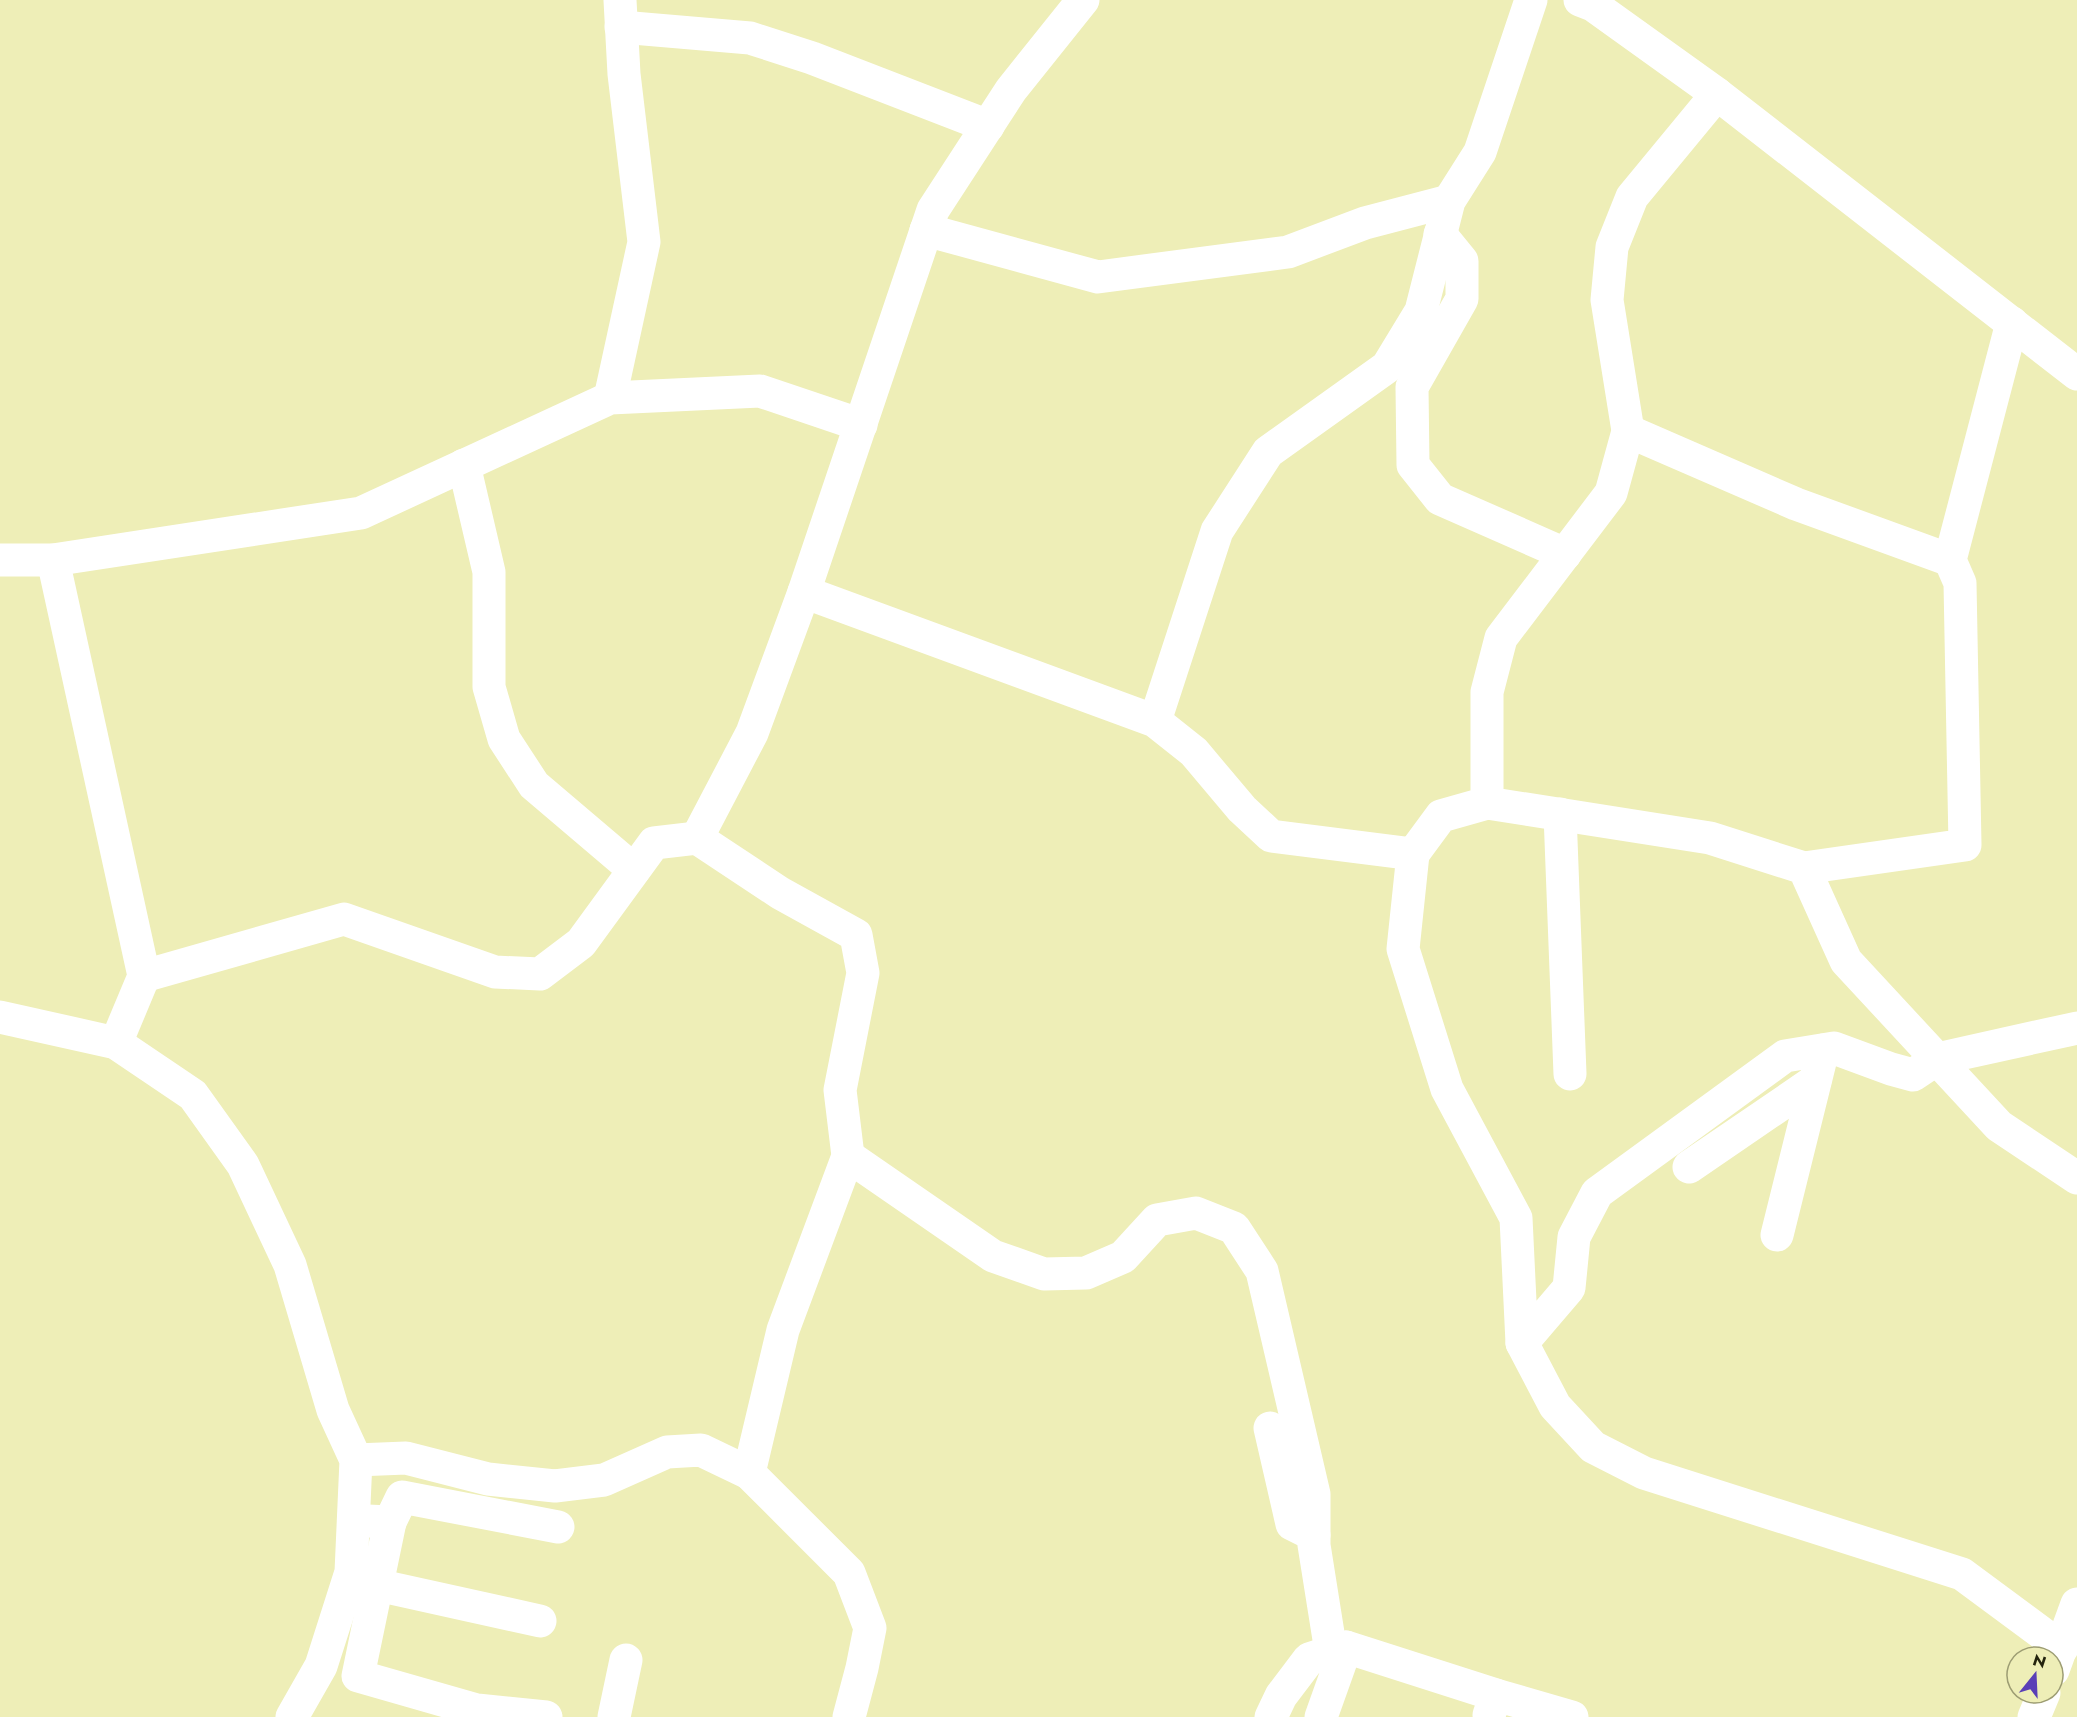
<svg xmlns="http://www.w3.org/2000/svg" width="2077" height="1717" font-family="Jost,sans-serif">
<style>
.lines{fill:none;stroke-linecap:round;stroke-linejoin:round}
.minor{stroke:#fff;stroke-width:33}
</style>
<rect width="100%" height="100%" fill="#eeeeb7"/>
<g class="lines">
<g class="minor">
<path d="M1580,0L1593,5L1717,94L2077,374"/>
<path d="M621,27L750,38L812,58L988,126"/>
<path d="M926,230L1098,277L1288,252L1365,223L1449,201"/>
<path d="M1440,234L1462,261V299L1412,387L1413,465L1440,499L1565,554"/>
<path d="M610,398L644,242L624,74L620,0"/>
<path d="M1628,431L1796,504L1950,560"/>
<path d="M464,465L489,572V687L504,739L534,785L634,870"/>
<path d="M0,560H53L361,513L610,398L760,391L861,425"/>
<path d="M53,560L144,976L116,1043"/>
<path d="M804,592L1155,721L1194,752L1242,809L1271,836L1413,854L1441,816L1487,803V692L1501,638L1611,493L1628,431L1607,300L1612,247L1632,197L1717,94"/>
<path d="M1155,721L1217,531L1268,452L1387,367L1421,311L1449,201L1480,152L1531,0"/>
<path d="M1487,803L1710,838L1804,868L1846,961L1999,1126L2077,1178"/>
<path d="M1560,814L1570,1074"/>
<path d="M1413,854L1403,949L1447,1089L1516,1218L1522,1343L1569,1288L1574,1237L1597,1193L1785,1056L1834,1048L1891,1069L1913,1075L1937,1059L2077,1028"/>
<path d="M1804,868L1965,845L1960,583L1950,560L2012,323"/>
<path d="M144,976L344,919L495,972L540,974L581,943L654,843L697,838"/>
<path d="M0,1017L116,1043L193,1095L243,1165L290,1265L333,1410L356,1460L351,1572L321,1666L292,1717"/>
<path d="M848,1156L993,1256L1044,1274L1086,1273L1123,1257L1157,1220L1196,1213L1234,1228L1262,1271L1314,1494V1545L1331,1652"/>
<path d="M1689,1167L1815,1081"/>
<path d="M1777,1235L1823,1050"/>
<path d="M1522,1343L1555,1406L1593,1447L1644,1473L1962,1574L2062,1648"/>
<path d="M1270,1428L1292,1524L1314,1535"/>
<path d="M356,1460L406,1458L488,1479L555,1486L604,1480L667,1452L701,1450L749,1473"/>
<path d="M367,1521L390,1522L402,1497L558,1527"/>
<path d="M390,1522L358,1676L477,1710L546,1717"/>
<path d="M377,1585L540,1621"/>
<path d="M2053,1670L2077,1604"/>
<path d="M1489,1715L1496,1695L1572,1717"/>
<path d="M614,1717L626,1660"/>
<path d="M849,1717L862,1668L870,1628L849,1573L749,1473L783,1330L848,1156L840,1090L863,973L856,935L780,893L697,838L752,733L804,592L933,210L1011,90L1083,0"/>
<path d="M1271,1717L1281,1696L1309,1659L1346,1647L1496,1695"/>
<path d="M1321,1717L1346,1647"/>
<path d="M2034,1717L2044,1693"/>
</g>
</g>
<g transform="translate(2035 1675) rotate(18)"><circle r="28" fill="#eeeeb7" stroke="#9d9d73" stroke-width="1.5"/>
<path d="M0-4.5L10 22L0 15L-10 22Z" fill="#5a3fb7"/>
<text y="-9" font-size="16" font-weight="bold" text-anchor="middle" fill="#24240e">N</text>
</g>
</svg>
